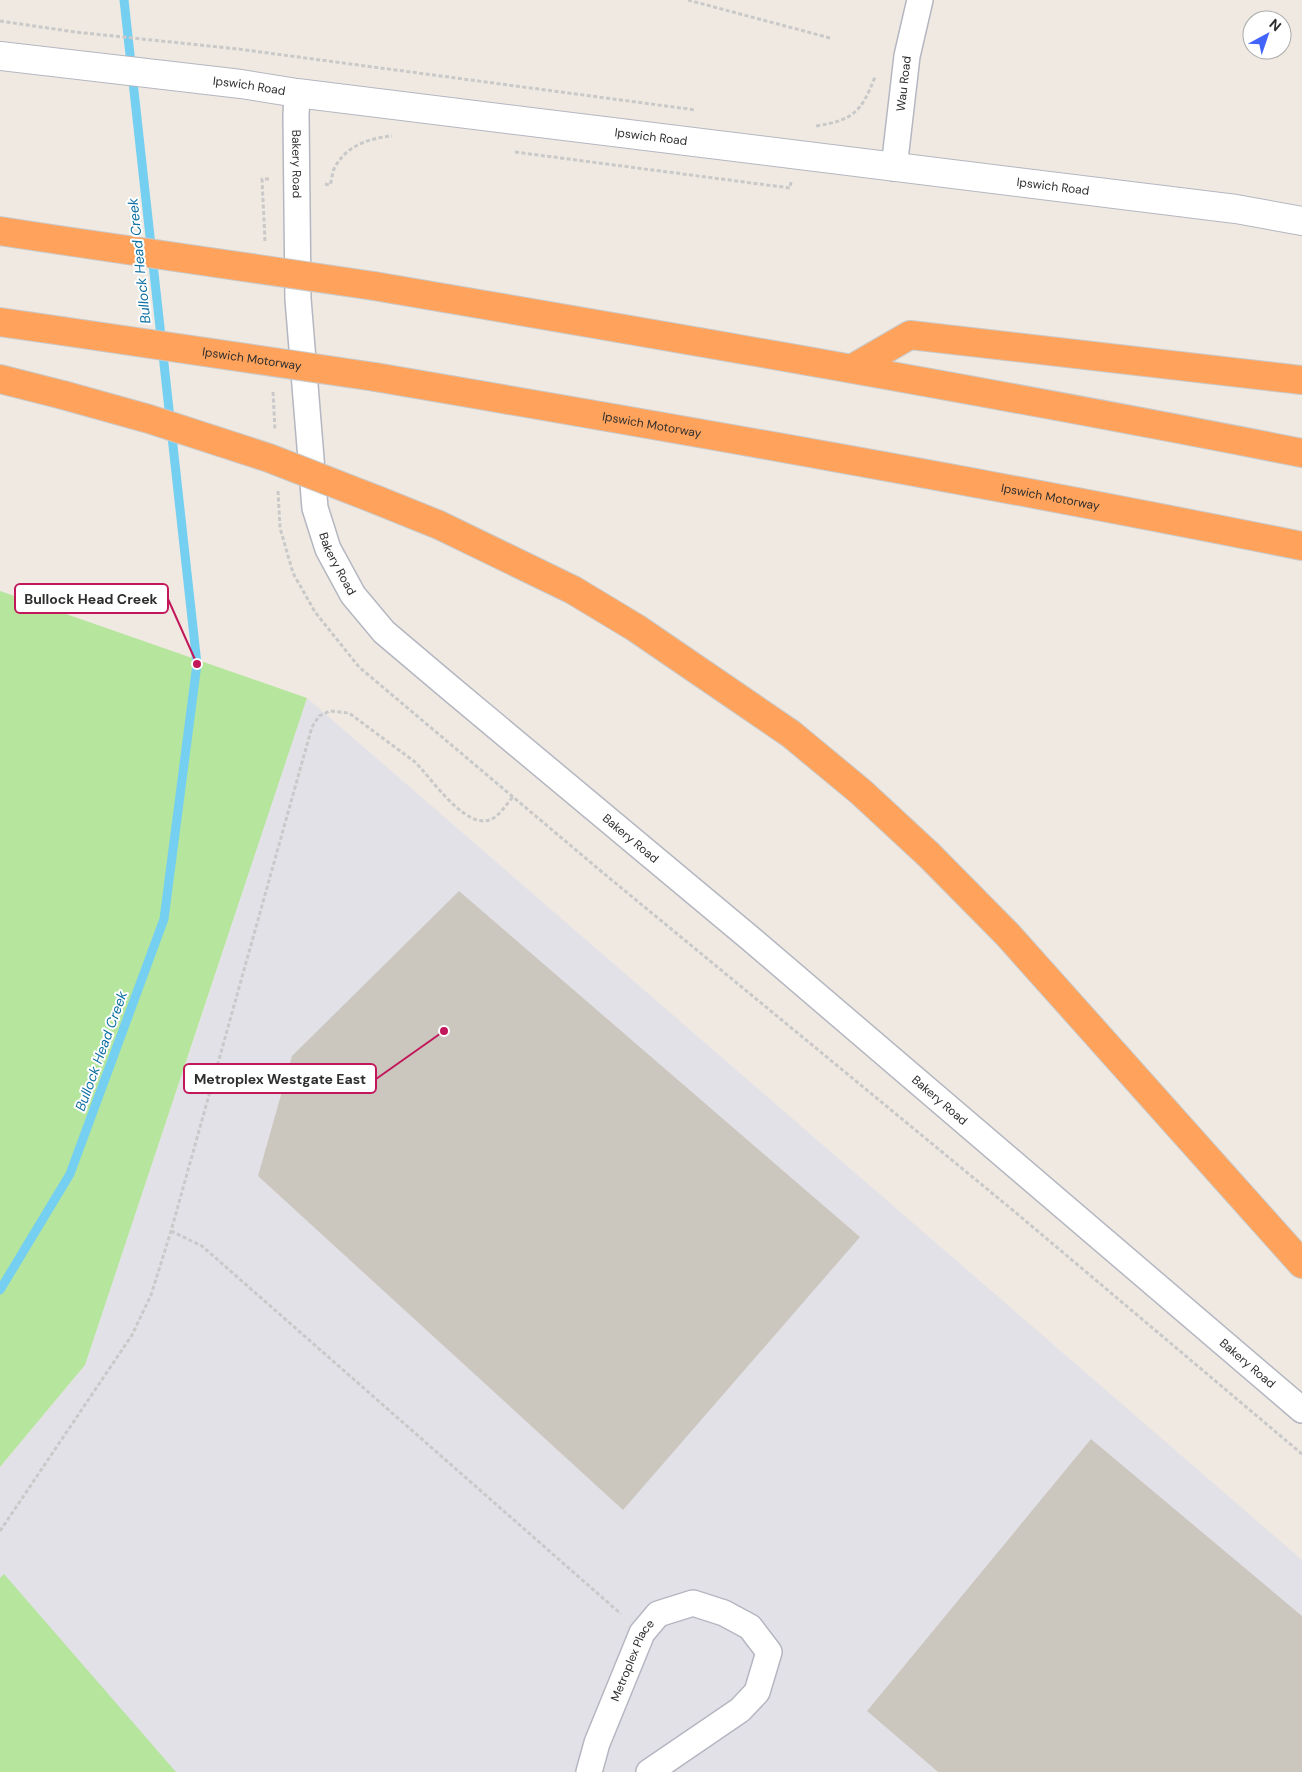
<svg xmlns="http://www.w3.org/2000/svg" width="1302" height="1772" font-family="'DM Sans',sans-serif">
<style>
.industrial{fill:#e3e1e8}
.green{fill:#b6e59e}
.lines{fill:none;stroke-linecap:round;stroke-linejoin:round}
.stream{stroke:#75cff0;stroke-width:9}
.building{fill:#cbc7bf}
.minor-casing{stroke:#b4b7c1;stroke-width:28}
.tertiary-casing{stroke:#b4b7c1;stroke-width:30}
.motorway-casing{stroke:#c9c9c9;stroke-width:30}
.path{stroke:#c9c9c9;stroke-width:3;stroke-dasharray:4 2.5;stroke-linecap:butt}
.minor{stroke:#fff;stroke-width:25}
.tertiary{stroke:#fff;stroke-width:28}
.motorway{stroke:#ffa35c;stroke-width:28}
.motorway-bridge-casing{stroke:#c9c9c9;stroke-width:30;stroke-linecap:butt}
.motorway-bridge{stroke:#ffa35c;stroke-width:28}
.labels{text-anchor:middle;stroke-width:4;stroke-linejoin:round;paint-order:stroke}
.street-label{font-size:12px;fill:#2e2e2e;stroke:#fff}
.water-label{font-size:14px;font-style:italic;fill:#0d6fa3;stroke:#fff}
.leader{fill:none;stroke:#c2185b;stroke-width:2}
.callout-dot{fill:#c2185b;stroke:#fff;stroke-width:2}
.callout{fill:#fff;stroke:#c2185b;stroke-width:2}
.callout-label{font-size:14px;text-anchor:middle;font-weight:bold;fill:#2e2e2e}
</style>
<rect width="100%" height="100%" fill="#efe9e1"/>
<path class="industrial" d="M307,698L1302,1560V1772H0V1467L85,1365Z"/>
<g class="green">
<path d="M0,591L307,698L85,1365L0,1467Z"/>
<path d="M4,1574L176,1772H0V1578Z"/>
</g>
<g class="lines">
<path class="stream" d="M0,1290L70,1174L164,919L197,664L124,0"/>
</g>
<g class="building">
<path d="M459,891L860,1237L623,1510L258,1176L292,1056Z"/>
<path d="M1091,1439L1302,1616V1772H938L867,1711Z"/>
</g>
<g class="lines">
<g class="minor-casing">
<g id="minor">
<path id="s1" d="M297,93L296,116L298,299L315,508L328,549L353,595L384,632L449,687L751,939L1302,1410"/>
<path id="s2" d="M894,168L907,56L920,0"/>
<path id="s3" d="M589,1772L597,1743L642,1633L658,1614L693,1603L724,1613L750,1627L769,1652L757,1692L740,1710L649,1772"/>
</g>
</g>
<g class="tertiary-casing">
<g id="tertiary">
<path id="s4" d="M0,56L241,84L297,93L1236,209L1302,221"/>
</g>
</g>
<g class="motorway-casing">
<g id="motorway">
<path d="M0,231L59,240"/>
<path d="M374,286C684,339 993,392 1302,453"/>
<path d="M0,322L62,331"/>
<path d="M853,368L910,335L1302,380"/>
<path id="s5" d="M375,377C685,430 994,484 1302,546"/>
<path d="M0,379L63,395"/>
<path d="M377,500L439,525L573,590L636,628L791,734L861,792L929,855L1008,935L1302,1264"/>
</g>
</g>
<g class="path">
<path d="M688,0L830,38"/>
<path d="M0,21L75,32L238,49L696,110"/>
<path d="M816,126C854,120 861,112 875,77"/>
<path d="M515,152L790,188L791,182"/>
<path d="M325,184L330,185C332,180 332,173 334,169C345,146 369,138 392,136"/>
<path d="M265,241L262,179H269"/>
<path d="M273,392L275,430"/>
<path d="M278,491L280,528L293,573L315,612L359,667L602,872L1015,1212L1302,1454"/>
<path d="M171,1231L202,1246L621,1614"/>
<path d="M0,1531L132,1335L151,1295L171,1231L308,741L312,727L319,716L330,711L349,713L415,762C430,776 466,832 492,819C500,815 507,803 514,796"/>
</g>
<use href="#minor" class="minor"/>
<use href="#tertiary" class="tertiary"/>
<use href="#motorway" class="motorway"/>
<g class="motorway-bridge-casing">
<g id="motorway-bridge">
<path d="M59,240L374,286"/>
<path id="s6" d="M62,331L375,377"/>
<path d="M63,395L149,419L269,458L377,500"/>
</g>
</g>
<use href="#motorway-bridge" class="motorway-bridge"/>
</g>
<g class="labels">
<g class="street-label">
<text dy="4" stroke="none"><textPath href="#s2" startOffset="85">Wau Road</textPath></text>
<text dy="4" stroke="none"><textPath href="#s4" startOffset="251">Ipswich Road</textPath></text>
<text dy="4" stroke="none"><textPath href="#s4" startOffset="656">Ipswich Road</textPath></text>
<text dy="4" stroke="none"><textPath href="#s1" startOffset="71">Bakery Road</textPath></text>
<text dy="4" stroke="none"><textPath href="#s4" startOffset="1061">Ipswich Road</textPath></text>
<text dy="4" stroke="none"><textPath href="#s6" startOffset="192">Ipswich Motorway</textPath></text>
<text dy="4" stroke="none"><textPath href="#s5" startOffset="281">Ipswich Motorway</textPath></text>
<text dy="4" stroke="none"><textPath href="#s5" startOffset="686">Ipswich Motorway</textPath></text>
<text dy="4" stroke="none"><textPath href="#s1" startOffset="476">Bakery Road</textPath></text>
<text dy="4" stroke="none"><textPath href="#s1" startOffset="881">Bakery Road</textPath></text>
<text dy="4" stroke="none"><textPath href="#s1" startOffset="1286">Bakery Road</textPath></text>
<text dy="4" stroke="none"><textPath href="#s1" startOffset="1691">Bakery Road</textPath></text>
<text dy="4" stroke="none"><textPath href="#s3" startOffset="120">Metroplex Place</textPath></text>
</g>
<g class="water-label">
<text transform="translate(139 261) rotate(-96)" y="5">Bullock Head Creek</text>
<text transform="translate(101 1051) rotate(-70)" y="5">Bullock Head Creek</text>
</g>
</g>
<path class="leader" d="M197 664L168 599M444 1031L376 1079"/>
<g class="callout-dot">
<circle cx="197" cy="664" r="5"/>
<circle cx="444" cy="1031" r="5"/>
</g>
<g class="callout">
<rect x="15" y="584" width="153" height="29" rx="5"/>
<rect x="184" y="1064" width="192" height="29" rx="5"/>
</g>
<g class="callout-label">
<text x="91" y="604">Bullock Head Creek</text>
<text x="280" y="1084">Metroplex Westgate East</text>
</g>
<g transform="translate(1267 35) rotate(40)"><circle r="24" fill="#ffffff" stroke="#ababab"/>
<path d="M0-4L9 19L0 12L-9 19Z" fill="#4264fb"/>
<text y="-8" font-size="14" font-weight="bold" text-anchor="middle" fill="#2e2e2e">N</text>
</g>
</svg>
